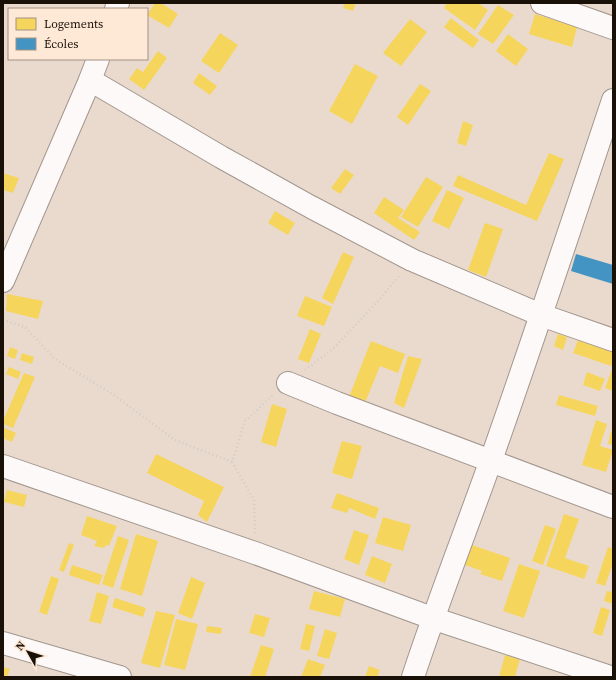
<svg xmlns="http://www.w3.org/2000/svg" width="616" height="680" font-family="'Source Serif 4',serif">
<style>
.homes{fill:#f6d55c}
.schools{fill:#4393c3}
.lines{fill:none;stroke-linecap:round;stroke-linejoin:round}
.minor-casing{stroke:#a1968d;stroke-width:24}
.path{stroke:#d0ccc8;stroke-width:2.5;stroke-dasharray:1 3;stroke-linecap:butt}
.minor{stroke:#fcf9f8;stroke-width:22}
</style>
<rect width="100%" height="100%" fill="#eadace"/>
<g class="homes">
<path d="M155,3H161L178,14L169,28L147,15Z"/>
<path d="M345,3H356L353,11L343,8Z"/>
<path d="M447,3H478L488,10L475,30L444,8Z"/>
<path d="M498,5L514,15L493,44L478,34Z"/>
<path d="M535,14L577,27L572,47L529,34Z"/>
<path d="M451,18L479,40L473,48L444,27Z"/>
<path d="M410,19L427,32L401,66L383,53Z"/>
<path d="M220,33L238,45L219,73L201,61Z"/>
<path d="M508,34L528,49L516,66L496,51Z"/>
<path d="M158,51L167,58L144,90L129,79L137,68L143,72Z"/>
<path d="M355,64L378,76L352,124L329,111Z"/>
<path d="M199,73L217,86L210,95L193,83Z"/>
<path d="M420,84L431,91L408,125L397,117Z"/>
<path d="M463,121L473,125L466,146L457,143Z"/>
<path d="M549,153L564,159L537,221L453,186L458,175L526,205Z"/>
<path d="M345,169L354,175L340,194L331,188Z"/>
<path d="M3,173L19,178L13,193L3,190Z"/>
<path d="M426,177L443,187L418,227L401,217Z"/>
<path d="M447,190L464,198L449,229L432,221Z"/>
<path d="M384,197L404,210L398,218L420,232L414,240L374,213Z"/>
<path d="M275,211L295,223L288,235L268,223Z"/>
<path d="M485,223L503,229L486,277L468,270Z"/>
<path d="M343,252L354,257L333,304L322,298Z"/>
<path d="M7,294L43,301L38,319L6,311Z"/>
<path d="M305,296L332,307L324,326L297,316Z"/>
<path d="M310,329L321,334L309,363L298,359Z"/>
<path d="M558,334L567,337L563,350L554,346Z"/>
<path d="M578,340L613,352V359L611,366L573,353Z"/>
<path d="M371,341L405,354L398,373L380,366L365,403L349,397Z"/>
<path d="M10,347L18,350L15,359L7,356Z"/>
<path d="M22,353L34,357L32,364L20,360Z"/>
<path d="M408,356L422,359L404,408L394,403Z"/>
<path d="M9,367L21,372L18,379L6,374Z"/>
<path d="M613,367V391L605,388Z"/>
<path d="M587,372L605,379L600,391L583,385Z"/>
<path d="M24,373L35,377L13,428L3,424V421Z"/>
<path d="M559,395L598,406L595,416L556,405Z"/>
<path d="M272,404L287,409L276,447L261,442Z"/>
<path d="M596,420L607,424L600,446L613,450L606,472L582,465Z"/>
<path d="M3,427L16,433L12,442L3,438Z"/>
<path d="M611,431L613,432V445L608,444Z"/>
<path d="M342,441L362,446L352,479L332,473Z"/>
<path d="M156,454L224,487L207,522L198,515L204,501L147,473Z"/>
<path d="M7,490L27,495L24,507L4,502Z"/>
<path d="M337,493L379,508L375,519L349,508L347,513L331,508Z"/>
<path d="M564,514L579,519L565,558L589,566L584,579L546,566Z"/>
<path d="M87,516L117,526L109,546L106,545L104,548L94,546L97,541L81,535Z"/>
<path d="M383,517L411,525L403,551L375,543Z"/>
<path d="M545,525L556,529L543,565L532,561Z"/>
<path d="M354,530L369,535L359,565L344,559Z"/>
<path d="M136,534L158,541L142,596L120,589Z"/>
<path d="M118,536L129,540L113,588L102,584Z"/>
<path d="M69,543L74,545L64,572L59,570Z"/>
<path d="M472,545L510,558L502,581L480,574L482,571L465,565Z"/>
<path d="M608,547L613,549V563L605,586L596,583Z"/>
<path d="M372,556L392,564L385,583L365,575Z"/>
<path d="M519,564L540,571L524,618L503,611Z"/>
<path d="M72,565L103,575L99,585L69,575Z"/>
<path d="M51,576L59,579L47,615L39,612Z"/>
<path d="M191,577L205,583L192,619L178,613Z"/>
<path d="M314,591L345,599L340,617L309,609Z"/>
<path d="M607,591L613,592V604L604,601Z"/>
<path d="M97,592L109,596L101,624L89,621Z"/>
<path d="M115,598L146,608L143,617L112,607Z"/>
<path d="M601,607L610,610L602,636L593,633Z"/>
<path d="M156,611L175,615L160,668L141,663Z"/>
<path d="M255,614L270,618L264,637L249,633Z"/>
<path d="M176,619L198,624L185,670L164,665Z"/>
<path d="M306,624L315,626L309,651L300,649Z"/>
<path d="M207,626L222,628L221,634L206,632Z"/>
<path d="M325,629L337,633L329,659L317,656Z"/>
<path d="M261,645L274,649L265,677H250Z"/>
<path d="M505,655L520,659L515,677H499Z"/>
<path d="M308,659L325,665L320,677H301Z"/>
<path d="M369,666L380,670L377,677H365Z"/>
<path d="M3,667L10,669L7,677H3Z"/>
</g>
<path class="schools" d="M576,254L613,265V284L571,271Z"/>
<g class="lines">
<g class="minor-casing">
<g id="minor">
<path d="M542,3L613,28"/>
<path d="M116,9L118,3"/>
<path d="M90,80L221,157L311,207L412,260L541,315L613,340"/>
<path d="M3,281L90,80L98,59"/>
<path d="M288,383L337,403L613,507"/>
<path d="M3,466L255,553L432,618L610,677"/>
<path d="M3,643L120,677"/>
<path d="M413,677C437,604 465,533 491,460C533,341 573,220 613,100"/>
</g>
</g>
<g class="path">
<path d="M3,320L25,327L55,359L111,393L175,440L232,462"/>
<path d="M305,370L334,348L378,301L400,275"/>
<path d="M255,533L254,500L232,462L245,421L273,395"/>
</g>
<use href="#minor" class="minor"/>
</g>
<rect width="616" height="680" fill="none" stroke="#191008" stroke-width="8"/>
<rect x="8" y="8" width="140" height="52" fill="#fee8d6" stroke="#a29284"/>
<rect x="16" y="18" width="20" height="12" fill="#f6d55c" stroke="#a29284"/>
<text x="44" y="28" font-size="12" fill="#191008">Logements</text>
<rect x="16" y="38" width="20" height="12" fill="#4393c3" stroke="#a29284"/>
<text x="44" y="48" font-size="12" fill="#191008">Écoles</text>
<g transform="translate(28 652) rotate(309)" stroke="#fee8d6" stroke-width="3" paint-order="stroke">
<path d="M0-3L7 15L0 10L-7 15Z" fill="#191008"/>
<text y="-6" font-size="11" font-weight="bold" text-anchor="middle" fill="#191008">N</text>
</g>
</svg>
